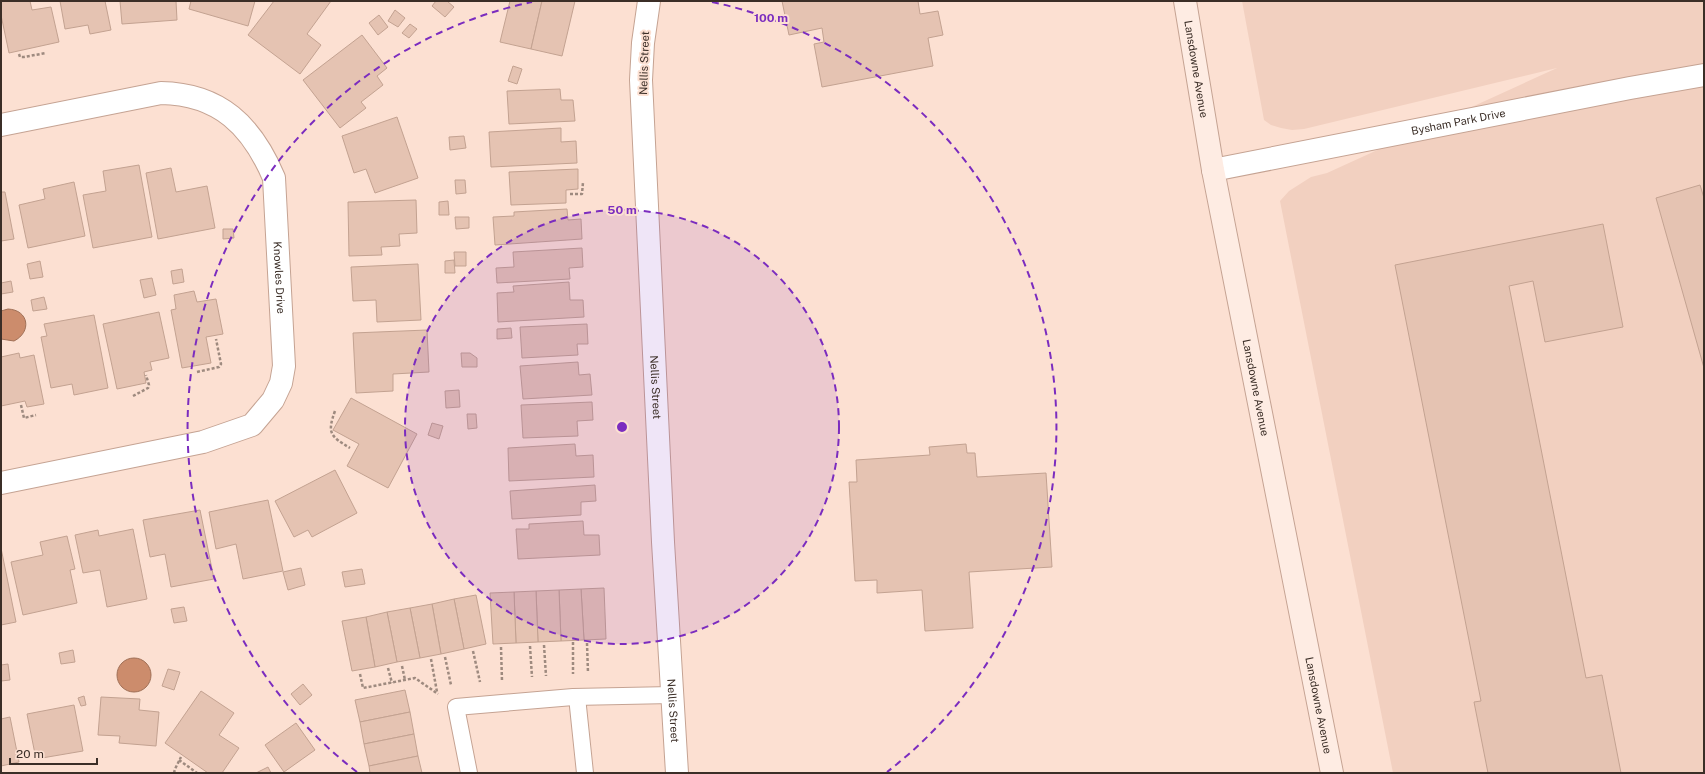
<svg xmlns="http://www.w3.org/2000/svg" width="1705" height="774" font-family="'Public Sans',sans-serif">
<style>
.built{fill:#f2d0c0}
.water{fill:#cc8c6c;stroke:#a07057}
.building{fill:#e5c3b2;stroke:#c3a291}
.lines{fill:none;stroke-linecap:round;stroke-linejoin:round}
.service-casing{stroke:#c5a393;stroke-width:18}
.minor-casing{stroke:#c5a393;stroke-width:24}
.secondary-casing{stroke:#c5a393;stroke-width:24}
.path{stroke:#9e8a7f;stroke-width:2.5;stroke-dasharray:3 2;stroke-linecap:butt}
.service{stroke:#fff;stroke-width:16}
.minor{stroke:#fff;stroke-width:22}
.secondary{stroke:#feece3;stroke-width:22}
.ring{fill:none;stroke:#7b2cbf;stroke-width:2;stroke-dasharray:7 5}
.labels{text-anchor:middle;stroke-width:4;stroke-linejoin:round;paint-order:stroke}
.street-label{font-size:11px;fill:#3b2e27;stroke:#fce0d2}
.centre{fill:#7b2cbf;stroke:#fce0d2;stroke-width:2}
.ring-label{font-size:12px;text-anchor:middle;font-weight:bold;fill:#7b2cbf;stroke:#fce0d2;stroke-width:4;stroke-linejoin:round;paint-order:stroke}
</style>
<rect width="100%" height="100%" fill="#fce0d2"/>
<path class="built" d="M1242,1H1704V773H1393L1280,201L1289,191L1311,177L1327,173L1557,68L1304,129L1292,130L1281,128L1271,125L1264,120Z"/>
<g class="water">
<path d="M8,309C29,310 32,332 14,341L1,339V311Z"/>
<circle cx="134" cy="675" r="17"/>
</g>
<g class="building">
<path d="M1,1H30L32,10L51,7L59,42L9,53L1,15Z"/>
<path d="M60,1H105L111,30L90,34L88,25L65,29Z"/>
<path d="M120,1H176L177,20L122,24Z"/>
<path d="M191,1H255L248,26L189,9Z"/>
<path d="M274,1H331L307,34L321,45L300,74L248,35Z"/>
<path d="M436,1H447L454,7L445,17L432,6Z"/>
<path d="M510,1H542L531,49L500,42Z"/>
<path d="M542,1H575L562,56L531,49Z"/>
<path d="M782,1H918L920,14L938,11L943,35L928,38L933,66L822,87L814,44L824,42L822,28L789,35Z"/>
<path d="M395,10L405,18L398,27L388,21Z"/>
<path d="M379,15L388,27L378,35L369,23Z"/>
<path d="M410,24L417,29L409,38L402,33Z"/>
<path d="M362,35L387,68L377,76L383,85L361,102L366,108L340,128L303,80Z"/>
<path d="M513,66L522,69L517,84L508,81Z"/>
<path d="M560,89L561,100H573L575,121L509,124L507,91Z"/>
<path d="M397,117L418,178L375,193L366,169L354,173L342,136Z"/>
<path d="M561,128V142L576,141L577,163L491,167L489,132Z"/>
<path d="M464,136L466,148L450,150L449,137Z"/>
<path d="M139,165L152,237L93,248L83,195L106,191L103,171Z"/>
<path d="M171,168L176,192L207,186L215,228L158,239L146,173Z"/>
<path d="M578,169V189L566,190V203L511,205L509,172Z"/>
<path d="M455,180H465L466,193L456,194Z"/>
<path d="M74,182L85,236L28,248L19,205L45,199L43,189Z"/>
<path d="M1700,185L1704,198V368L1656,198Z"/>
<path d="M1,192H5L14,239L1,241Z"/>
<path d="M416,200L417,233L399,234L400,246L381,247L382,255L349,256L348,202Z"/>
<path d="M448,201L449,215H439V202Z"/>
<path d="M567,209L568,220L581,219L582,239L495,245L493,217L514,216V212Z"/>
<path d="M455,217H469V228L456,229Z"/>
<path d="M1603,224L1623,327L1545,342L1533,281L1509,286L1586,678L1602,675L1621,773H1488L1474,702L1481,701L1395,265Z"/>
<path d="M223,229H233L234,238L223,239Z"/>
<path d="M582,248L583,267L569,268L570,279L497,283L496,268L514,267L513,252Z"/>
<path d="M454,252H466V266H455Z"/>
<path d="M454,260L455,273H445V261Z"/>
<path d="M40,261L43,277L30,279L27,264Z"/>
<path d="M418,264L421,320L377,322L376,300L353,301L351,267Z"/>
<path d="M182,269L184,282L173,284L171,271Z"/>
<path d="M152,278L156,295L144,298L140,280Z"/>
<path d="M11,281L13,292L1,294V283Z"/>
<path d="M569,282L570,300H583L584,317L498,322L497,293L514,292L513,286Z"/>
<path d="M194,291L197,302L216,299L223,334L206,337L211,363L182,368L171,310L176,309L174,295Z"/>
<path d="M44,297L47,309L33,311L31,300Z"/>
<path d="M159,312L169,358L150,362L152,370L144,372L146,383L117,389L103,324Z"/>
<path d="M94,315L108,388L74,395L72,384L51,388L41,337L47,336L44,324Z"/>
<path d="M587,324L588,344H577L578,355L522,358L520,327Z"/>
<path d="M511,328L512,338L497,339V329Z"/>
<path d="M427,330L429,372L393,374V391L356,393L353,333Z"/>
<path d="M19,353L20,358L34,355L44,404L27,407L25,401L1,406V357Z"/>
<path d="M461,353H470L477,358V367H462Z"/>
<path d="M578,362L579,375L590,374L592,395L523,399L520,366Z"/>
<path d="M459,390L460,407L446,408L445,391Z"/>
<path d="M351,398L417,434L388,488L347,466L359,444L333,430Z"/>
<path d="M592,402L593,420L577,421L578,436L523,438L521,405Z"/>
<path d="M467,414H476L477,428L468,429Z"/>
<path d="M432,423L443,426L439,439L428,435Z"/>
<path d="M575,444L576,456L593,455L594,477L509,481L508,448Z"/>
<path d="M966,444L967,453H975L977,477L1046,473L1052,567L969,572L973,628L925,631L922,590L877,593V580L855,581L849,482H857L856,460L930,455L929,447Z"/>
<path d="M335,470L357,513L312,537L308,530L294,537L275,501Z"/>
<path d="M595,485L596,501L581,502V515L512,519L510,491Z"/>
<path d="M268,500L283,571L243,579L236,544L216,549L209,512Z"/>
<path d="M200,510L214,579L171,587L165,554L150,557L143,520Z"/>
<path d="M583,521L584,535H599L600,555L518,559L516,529H529V524Z"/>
<path d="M133,529L147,599L107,607L100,570L83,573L75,535L98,530L99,536Z"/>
<path d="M67,536L75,569L70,570L77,603L23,615L11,562L43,555L40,542Z"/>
<path d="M1,548L16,622L1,625Z"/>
<path d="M301,568L305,585L288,590L283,572Z"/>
<path d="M362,569L365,584L345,587L342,572Z"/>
<path d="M604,588L606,639L584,640L581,589Z"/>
<path d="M581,589L584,640L561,641L559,590Z"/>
<path d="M559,590L561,641L538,642L536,591Z"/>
<path d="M536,591L538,642L516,643L514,592Z"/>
<path d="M514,592L516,643L493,644L490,593Z"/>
<path d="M476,595L486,644L464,649L454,599Z"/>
<path d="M454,599L464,649L441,654L432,604Z"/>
<path d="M432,604L441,654L420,658L410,608Z"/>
<path d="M184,607L187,621L174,623L171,609Z"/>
<path d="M410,608L420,658L397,662L387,612Z"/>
<path d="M387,612L397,662L375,667L366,617Z"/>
<path d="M366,617L375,667L352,671L342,621Z"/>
<path d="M73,650L75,662L61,664L59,653Z"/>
<path d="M8,664L10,680L1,681V665Z"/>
<path d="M168,669L180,672L174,690L162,686Z"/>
<path d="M303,684L312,695L300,705L291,694Z"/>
<path d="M405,690L410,712L360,722L355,700Z"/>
<path d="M201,691L234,713L219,735L239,748L222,773H208L165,743Z"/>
<path d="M84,696L86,705L81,706L78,698Z"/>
<path d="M101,697L140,699L139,710L159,712L156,746L119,743L120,736L98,735Z"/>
<path d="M74,705L83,751L36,759L27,714Z"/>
<path d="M410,712L414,734L364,744L360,722Z"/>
<path d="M10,717L19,762L1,766V719Z"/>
<path d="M296,723L315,750L284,772L265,745Z"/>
<path d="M414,734L418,756L369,766L364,744Z"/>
<path d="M418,756L422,773H370L369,766Z"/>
<path d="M268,767L271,773H256Z"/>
</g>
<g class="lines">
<g class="service-casing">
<g id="service">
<path d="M577,697L585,773"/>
<path d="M469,773L456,707L573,697L672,695"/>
</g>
</g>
<g class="minor-casing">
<g id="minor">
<path id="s1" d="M649,1L643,43L641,80L663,542L677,773"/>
<path id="s2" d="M1,125L161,93C220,94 252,126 274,178L284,366L281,383L273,400L252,425L203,442L1,483"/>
<path id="s3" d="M1213,170L1630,88L1704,75"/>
</g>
</g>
<g class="secondary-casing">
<g id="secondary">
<path id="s4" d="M1185,1L1213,170L1332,773"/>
</g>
</g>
<g class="path">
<path d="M19,54L20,57H24L46,53"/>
<path d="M570,194H582L583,182"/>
<path d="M197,372L219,367L221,364L216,339"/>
<path d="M133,396L148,388L149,385L146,375"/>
<path d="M21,405L24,418L36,415"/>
<path d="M335,411C327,433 330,436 350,448"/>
<path d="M573,642V674"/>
<path d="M587,643L588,673"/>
<path d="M544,645L546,676"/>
<path d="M530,646L532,677"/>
<path d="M501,647L502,681"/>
<path d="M473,651L480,682"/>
<path d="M445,657L451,685"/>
<path d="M431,659L437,692"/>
<path d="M402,666L405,680"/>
<path d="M388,668L392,683"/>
<path d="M360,674L363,688L415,678L438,694"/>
<path d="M179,760L197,773"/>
<path d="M174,773L175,769L181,757"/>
</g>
<use href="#service" class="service"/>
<use href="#minor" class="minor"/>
<use href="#secondary" class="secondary"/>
</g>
<circle cx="622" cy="427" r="217" fill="#7b2cbf" fill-opacity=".12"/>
<g class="ring">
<circle cx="622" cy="427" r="217"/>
<path d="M357 772A435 435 0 0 1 532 2M712 2A435 435 0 0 1 887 772"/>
</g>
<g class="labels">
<g class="street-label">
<text transform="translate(644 63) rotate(-88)" y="4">Nellis Street</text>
<text dy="4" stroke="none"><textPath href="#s4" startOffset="69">Lansdowne Avenue</textPath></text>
<text dy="4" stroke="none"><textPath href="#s3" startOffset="250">Bysham Park Drive</textPath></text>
<text dy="4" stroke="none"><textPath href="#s2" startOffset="414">Knowles Drive</textPath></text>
<text dy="4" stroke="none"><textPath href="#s1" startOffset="387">Nellis Street</textPath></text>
<text dy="4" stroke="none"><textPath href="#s4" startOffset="393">Lansdowne Avenue</textPath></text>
<text dy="4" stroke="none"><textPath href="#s4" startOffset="717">Lansdowne Avenue</textPath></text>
<text dy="4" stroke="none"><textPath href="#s1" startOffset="711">Nellis Street</textPath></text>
</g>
</g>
<circle cx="622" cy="427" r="6" class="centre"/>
<g class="ring-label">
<text x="771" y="22">100 m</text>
<text x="622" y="214">50 m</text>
</g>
<rect width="1705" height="774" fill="none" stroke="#3b2e27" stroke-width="4"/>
<path d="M10 758v6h87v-6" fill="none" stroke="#3b2e27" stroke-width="2"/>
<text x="16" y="758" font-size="12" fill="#3b2e27" stroke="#fce0d2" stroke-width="3" paint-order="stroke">20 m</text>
</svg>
